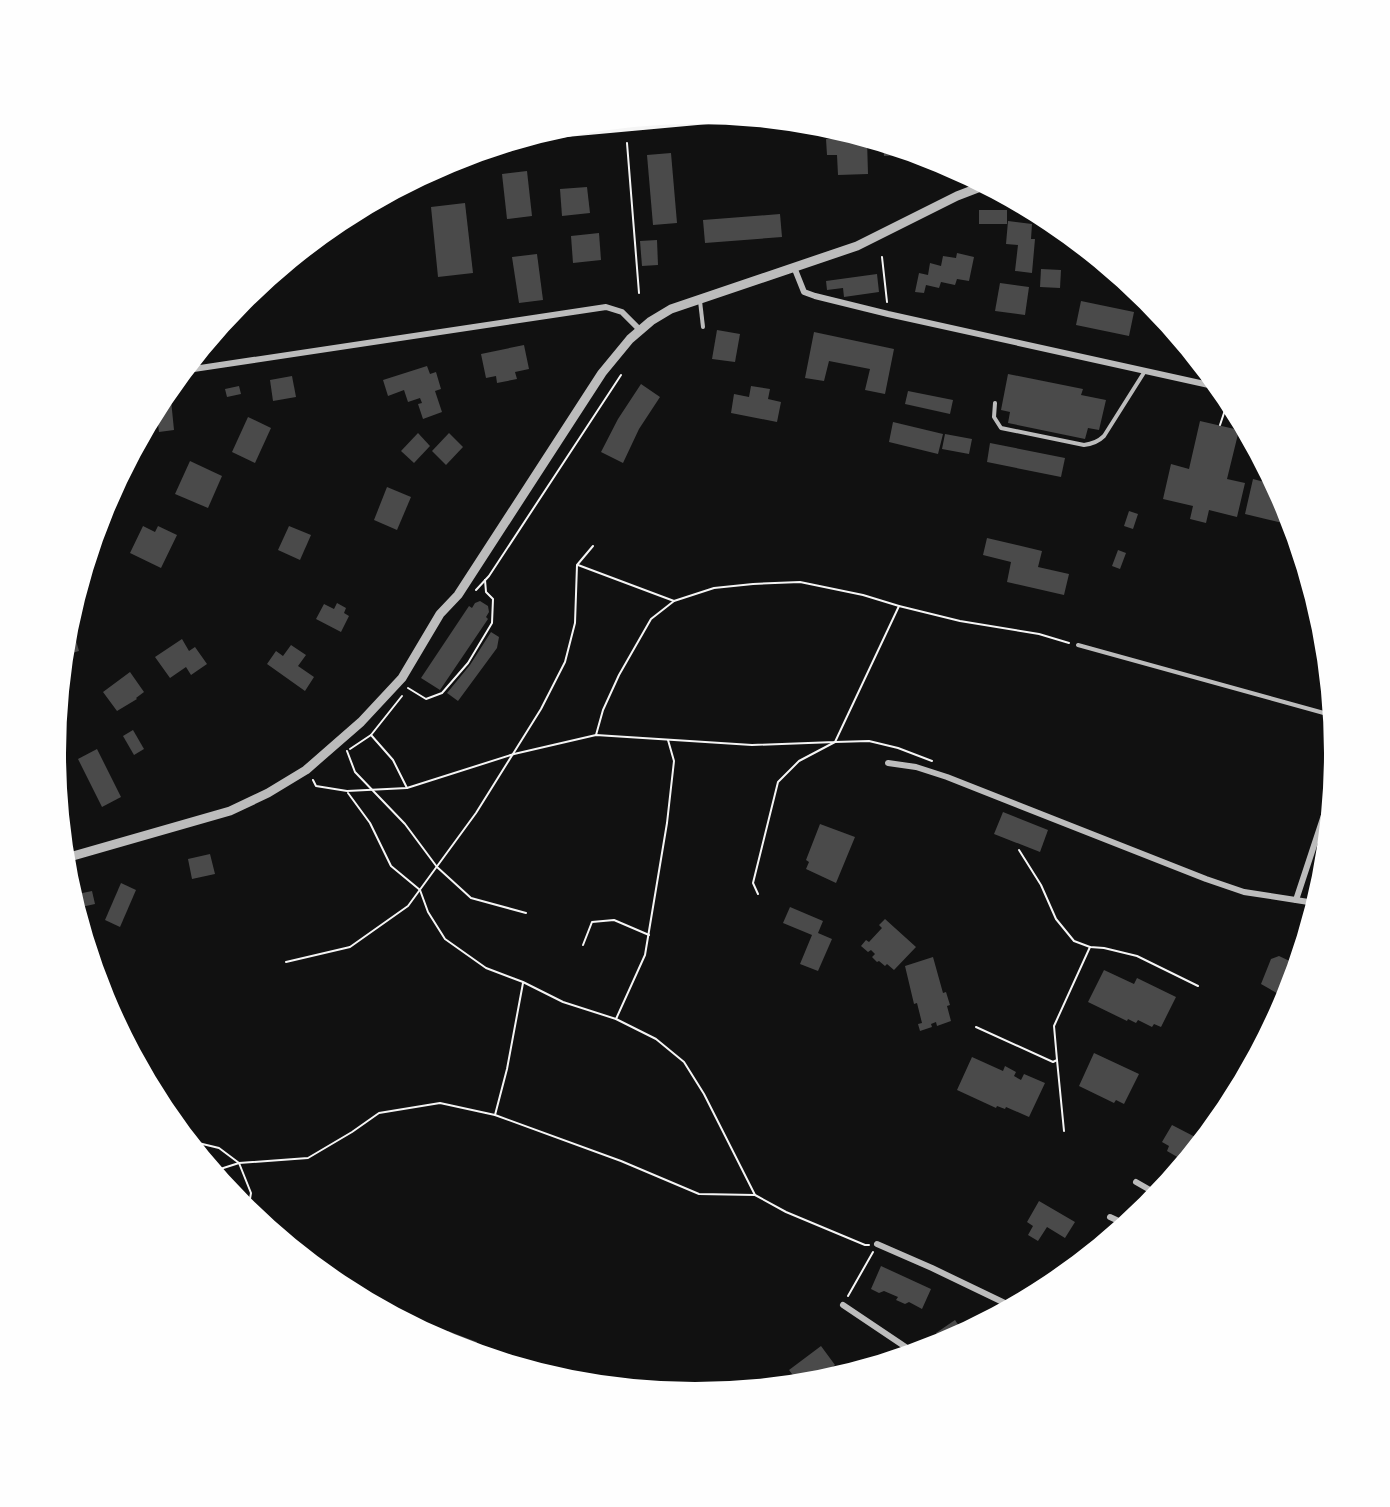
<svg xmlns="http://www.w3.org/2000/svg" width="1390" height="1507" font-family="'Source Sans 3',sans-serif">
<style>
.building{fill:#4a4a4a}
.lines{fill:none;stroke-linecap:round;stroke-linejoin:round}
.path{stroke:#f5f5f5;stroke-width:2}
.service{stroke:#bcbcbc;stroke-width:4}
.minor{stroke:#bcbcbc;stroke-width:6}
.tertiary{stroke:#bcbcbc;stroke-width:9}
.secondary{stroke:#f5f5f5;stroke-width:10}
</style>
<rect width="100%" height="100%" fill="#111"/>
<g class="building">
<path d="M857,138L867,140L868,174L838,175L837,155H827L826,139Z"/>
<path d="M883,146L911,154L884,156Z"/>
<path d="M671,153L677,223L653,225L647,155Z"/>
<path d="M527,171L532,216L507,219L502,174Z"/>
<path d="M587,187L590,213L562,216L560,189Z"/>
<path d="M465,203L473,273L438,277L431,207Z"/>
<rect x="979" y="210" width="28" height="14"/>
<path d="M780,214L782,237L705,243L703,220Z"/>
<path d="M1008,221L1032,224L1031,239H1035L1032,273L1015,271L1018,245L1006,244Z"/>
<path d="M599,233L601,260L573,263L571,236Z"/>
<path d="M657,240L658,265L642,266L640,241Z"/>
<path d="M957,253L974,257L969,281L957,279L955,285L941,282L939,288L926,285L924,293L915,292L919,273L928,275L930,263L941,266L943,256L956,258Z"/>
<path d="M537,254L543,300L519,303L512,257Z"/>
<path d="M1041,269L1061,270L1060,288L1040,287Z"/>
<path d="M877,274L879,292L844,297L843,288L827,290L826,281Z"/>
<path d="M1000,283L1029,287L1025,315L995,311Z"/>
<path d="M1081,301L1134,312L1129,336L1076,325Z"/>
<path d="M717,330L740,334L735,362L712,359Z"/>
<path d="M814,332L894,349L885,394L865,390L870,369L829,361L824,381L805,378Z"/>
<path d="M524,345L529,369L515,372L517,379L497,383L496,376L486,378L481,354Z"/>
<path d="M427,366L430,374L436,372L441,389L435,391L442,412L423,419L418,404L422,403L420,398L408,402L404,390L388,396L383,380Z"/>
<path d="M1008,374L1083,389L1081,395L1106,400L1099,430L1088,428L1085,439L1008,423L1010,412L1001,410Z"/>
<path d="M292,376L296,397L273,401L270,380Z"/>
<path d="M641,384L660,397L639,429L623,463L601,452L618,419Z"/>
<path d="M239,386L241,394L227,397L225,389Z"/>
<path d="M751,386L770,389L768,399L781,402L777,422L731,413L734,394L749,397Z"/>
<path d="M908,391L953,400L950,414L905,404Z"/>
<path d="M171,400L174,430L159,432L158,424H153L154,432L145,433L162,401Z"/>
<path d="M248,417L271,428L255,463L232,452Z"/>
<path d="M1200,421L1239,430L1227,479L1245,483L1237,517L1209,510L1206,523L1190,519L1193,506L1163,499L1171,464L1189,469Z"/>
<path d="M893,422L943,434L938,454L889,442Z"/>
<path d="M418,433L430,446L414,463L401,451Z"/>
<path d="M449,433L463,447L446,465L432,451Z"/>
<path d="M945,434L972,439L969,454L942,449Z"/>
<path d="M990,443L1065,458L1061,477L987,462Z"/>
<path d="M190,461L222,476L208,508L175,494Z"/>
<path d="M1253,479L1272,484L1286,509L1291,525L1245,514Z"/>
<path d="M387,487L411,497L397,530L374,520Z"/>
<path d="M1129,511L1138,514L1133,529L1124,526Z"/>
<path d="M143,526L155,532L158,526L177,535L161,568L130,553Z"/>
<path d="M289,526L311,535L300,560L278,550Z"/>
<path d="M987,538L1042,551L1038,567L1069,574L1064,595L1007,582L1011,562L983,555Z"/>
<path d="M1118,550L1126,553L1120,569L1112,566Z"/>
<path d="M480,601L488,606L489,612L486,617L488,619L440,690L421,678L469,606L472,608L475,603Z"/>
<path d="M337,603L346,608L344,613L349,616L341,632L316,619L324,604L334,609Z"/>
<path d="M70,620L79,651L65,655L68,628Z"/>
<path d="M491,632L499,637L497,648L458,701L447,693L470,665Z"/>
<path d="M182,639L189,651L195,647L207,664L191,675L186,667L170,678L155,657Z"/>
<path d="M291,645L306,655L298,666L314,677L305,691L267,664L276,651L283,656Z"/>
<path d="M130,672L144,692L136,698L137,699L117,711L103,692Z"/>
<path d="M133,730L144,749L134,755L123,736Z"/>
<path d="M97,749L121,797L102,807L78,759Z"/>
<path d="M1003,812L1048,830L1040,852L994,834Z"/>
<path d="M820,824L855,837L836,883L806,869L809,862L806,860Z"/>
<path d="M210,854L215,874L192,879L188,859Z"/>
<path d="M121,883L136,890L120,927L105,920Z"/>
<path d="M92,891L95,904L77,908L73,895Z"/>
<path d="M790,907L823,921L818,933L832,939L818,971L800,964L812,935L783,923Z"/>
<path d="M885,919L916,947L894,970L887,964L885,966L879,961L877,962L872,957L875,954L871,950L868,952L861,946L866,940L869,942L882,928L879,925Z"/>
<path d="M1279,956L1296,964L1288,991L1285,990L1282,996L1261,984L1271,959Z"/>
<path d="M933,957L943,993L946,992L950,1005L947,1006L951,1021L937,1026L936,1022L931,1024L932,1027L920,1031L918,1024L922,1023L917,1003L914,1004L905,966Z"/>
<path d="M1104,970L1134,984L1137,978L1176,997L1161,1027L1154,1024L1152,1027L1138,1020L1136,1023L1128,1019L1127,1021L1088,1002Z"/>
<path d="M1094,1053L1139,1074L1124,1104L1116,1100L1114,1103L1079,1086Z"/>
<path d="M972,1057L1003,1071L1005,1066L1016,1072L1014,1076L1021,1080L1024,1074L1045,1083L1029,1117L1006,1107L1005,1109L997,1106L996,1108L957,1090Z"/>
<path d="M1172,1125L1201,1140L1187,1157L1182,1154L1179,1158L1167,1151L1169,1146L1162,1142Z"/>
<path d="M1039,1201L1075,1222L1065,1238L1047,1227L1038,1241L1028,1235L1033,1226L1027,1222Z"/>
<path d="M881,1266L931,1289L922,1309L909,1302L905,1304L896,1300L898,1297L884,1291L879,1293L871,1289Z"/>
<path d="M955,1320L963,1332L942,1343L936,1333Z"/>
<path d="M448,1331L477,1342L474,1352L444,1341Z"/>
<path d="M821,1346L835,1365L819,1377L821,1380L799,1383L789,1370Z"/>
</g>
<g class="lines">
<g class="path">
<path d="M627,143L639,293"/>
<path d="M882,257L887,302"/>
<path d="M1220,425L1228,401"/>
<path d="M578,565L674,601"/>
<path d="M476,590L489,576L621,375"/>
<path d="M408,688L426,699L442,693L468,663L492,623L493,599L486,592L485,580"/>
<path d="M371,735L393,760L407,788"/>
<path d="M596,735L603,710L619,675L651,619L674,601L714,588L753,584L800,582L863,595L899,606"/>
<path d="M350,749L371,735L402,696"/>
<path d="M347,751L355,772L405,824L437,867L471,898L526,913"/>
<path d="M313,780L316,786L347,791L407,788L514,754L596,735L752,745L835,742L899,606L960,621L1039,634L1069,643"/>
<path d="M348,793L370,823L391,866L420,890L428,912L445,939L486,968L523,982L563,1002L616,1019L656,1039L684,1062L704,1094L755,1195"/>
<path d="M1019,850L1041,885L1056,919L1074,941L1090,947L1104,948L1137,956L1198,986"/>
<path d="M758,894L753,883L778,782L799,761L835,742L869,741L898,748L932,761"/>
<path d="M583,945L592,922L614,920L649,935"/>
<path d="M286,962L350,947L408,906L476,813L541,709L565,662L575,623L577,565L593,546"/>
<path d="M616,1019L645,955L667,823L674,761L668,740"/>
<path d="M976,1027L1053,1062L1057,1060L1054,1026L1090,947"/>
<path d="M1057,1060L1064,1131"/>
<path d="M495,1115L507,1069L523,983"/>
<path d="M190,1141L219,1148L239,1163L214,1171"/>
<path d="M248,1210L251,1193L239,1163L308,1158L352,1132L379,1113L440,1103L495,1115L621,1161L699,1194L755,1195L786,1212L865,1245H869"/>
<path d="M848,1296L873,1252"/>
</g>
<g class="service">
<path d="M700,301L703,327"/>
<path d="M995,403L994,417L1001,428L1084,445C1092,444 1098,442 1104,436L1145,371"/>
<path d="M1078,645L1331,715"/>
</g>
<g class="minor">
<path d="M794,267L804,292L815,296L888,314L1218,387"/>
<path d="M187,370L606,307L622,312L640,330"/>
<path d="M888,763L916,767L947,777L1206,879L1244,892L1315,903"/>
<path d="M1296,900L1330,797"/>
<path d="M1136,1182L1157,1194"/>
<path d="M1110,1217L1125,1224"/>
<path d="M877,1244L932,1268L1011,1306"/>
<path d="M843,1305L913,1352"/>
</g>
<path class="tertiary" d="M66,858L230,811L268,793L306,770L361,722L402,678L440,614L458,595L602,373L630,339L651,321L671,309L857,246L957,196L983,186"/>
<path class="secondary" d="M544,134L730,117"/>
</g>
<path d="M0 0H1390V1507H0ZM66 753a629 629 0 1 1 1258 0a629 629 0 1 1-1258 0Z" fill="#fefefe" fill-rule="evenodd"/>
</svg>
